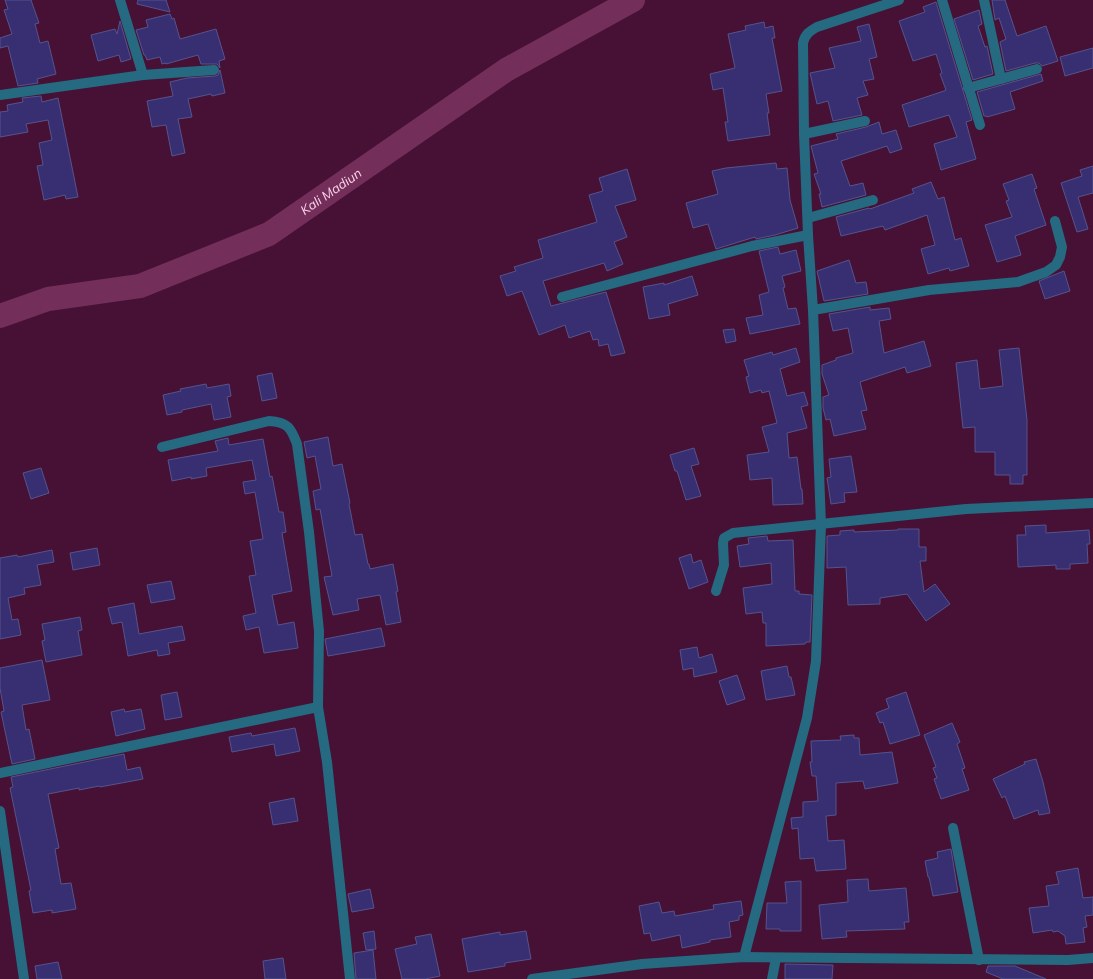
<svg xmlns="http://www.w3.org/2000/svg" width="1093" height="979" font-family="Mulish,sans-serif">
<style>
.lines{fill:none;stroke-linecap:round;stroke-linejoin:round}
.river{stroke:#732e5a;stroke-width:24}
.building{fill:#372f72;stroke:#56538c}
.minor{stroke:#256a81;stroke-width:10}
.labels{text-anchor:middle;stroke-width:3.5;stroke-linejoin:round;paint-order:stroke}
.water-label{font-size:13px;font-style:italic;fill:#fdd2ea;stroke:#3b062a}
</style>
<rect width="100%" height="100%" fill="#461134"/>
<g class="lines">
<path class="river" id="s1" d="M0,316L48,299L140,286L269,234L506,70L633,0"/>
</g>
<g class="building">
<path d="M5,0H31L39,23L35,24L40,43L48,41L56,74L37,79L38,83L18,86L8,46L0,48V38L12,34L4,10L8,9Z"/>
<path d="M138,0H166L170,12L137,4Z"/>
<path d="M992,0H1005L1017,36L1046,26L1058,61L1042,66L1039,63H1035L1006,71L1000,42L1006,39L999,18L995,20Z"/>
<path d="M936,2L972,120L966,122L976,159L941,170L934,144L957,137L949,115L909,127L902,105L944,91L946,90L940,74L942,73L936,54L913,61L899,21L925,12L923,7Z"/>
<path d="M979,10L982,24L978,26L985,47L987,46L993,74L973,80L954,19Z"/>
<path d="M170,14L172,19L174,18L180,39L216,29L225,59L219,61L220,68L217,64H201L198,55L166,64V63L162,64L160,57L147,60L145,55H144L136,30L148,27L146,20Z"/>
<path d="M120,21L131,59L121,62L119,55L98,61L91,35L115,29L117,34Z"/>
<path d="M764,22L765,28L773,26L775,38H772L782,91L766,94L769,113H767L770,135L728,141L725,122H728L723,88L713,90L710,74L735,68L728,34L746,30L745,26Z"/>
<path d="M869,24L877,57L869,59L874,79L863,81L868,95L857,98L862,115L833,121L828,101L817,104L810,73L835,68L829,48L861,41L857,27Z"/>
<path d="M1093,48V68L1065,76L1060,57Z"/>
<path d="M220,70L225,93L212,96L211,94L188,99L192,117L178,119L185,153L172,156L166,125L152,127L147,101L173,96L170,82L187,78L215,76L218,75Z"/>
<path d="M1041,74L1043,81L1010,92L1015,109L987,117L986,116H984L977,92Z"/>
<path d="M41,96L42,102L58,98L78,197L66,199L65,195L44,200L37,166L43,165L39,143L52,140L48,120L26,124L28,132L0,137V112L8,111L7,105L23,102L22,98Z"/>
<path d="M879,122L882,134L896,130L902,149L890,153L887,146L841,161L850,186L863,183L866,195L822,207L819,194H821L814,174L818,173L811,146L838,139L836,134L866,127Z"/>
<path d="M776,163L777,169L787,168L790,200L798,228L775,235L756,239L755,237L716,249L708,224L693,228L686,203L718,194L712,171L726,168Z"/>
<path d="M1093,166V193L1078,197L1088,229L1077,232L1061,183L1082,176L1080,170Z"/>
<path d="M627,169L636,200L615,206L627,237L614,242L623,264L607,271L604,263L543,281L551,306L606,292L625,353L611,356L608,344L599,346L598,339L593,340L590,331L569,338L565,325L539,335L522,291L507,296L500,276L516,271L514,267L543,258L538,240L597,222L589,195L603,191L599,178Z"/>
<path d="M1032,174L1037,188L1034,189L1046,225L1015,236L1021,255L997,262L985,225L1012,217L1006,201L1009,200L1003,184Z"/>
<path d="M931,182L938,199L944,197L955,240L961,238L969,266L950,271L949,268L928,274L921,249L935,245L927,215L885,230L883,226L841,236L836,217L869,208L870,209L914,193L912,189Z"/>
<path d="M778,247L780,254L796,250L801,271L782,276L785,287L783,288L788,309L796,308L800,324L750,334L746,318L763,315L759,295L769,292L759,251Z"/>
<path d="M849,260L856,283L866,282L868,294L824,301L817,271Z"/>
<path d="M1064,271L1070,291L1045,299L1039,281Z"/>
<path d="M692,276L698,295L668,304L670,315L649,319L643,287L664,283V285Z"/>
<path d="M870,307V310L889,308L891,319L879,321L884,353L924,341L931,366L907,373L905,367L860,382L867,410L861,411L866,429L834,436L830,419L826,420L823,408V397L829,395L822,374V365L836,360V358L853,353L848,328L833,331L829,314Z"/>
<path d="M734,329L736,341L726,343L723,330Z"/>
<path d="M796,348L800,362L780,369L787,396L804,392L808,405L801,407L807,428L787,433L789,458L797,457L801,489H802L803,504L773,505L772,478L750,480L747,455L769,452L762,427L777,423L769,391L762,393L761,390L750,393L746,377L749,376L744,360L772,352L773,355Z"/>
<path d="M1019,348L1027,420V475H1023V484H1010V475H995V452H975V427L963,428L956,363L977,360L980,389L1003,386L999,350Z"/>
<path d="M272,373L277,398L262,401L257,376Z"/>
<path d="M206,384L207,388L229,384L231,396L227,397L231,417L214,420L211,404L182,410V412L167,415L163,395L181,391L180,389Z"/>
<path d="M328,437L333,466L342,464L350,503L349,504L355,535L362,534L368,564H369L370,569L393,564L398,591L396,592L401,622L386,625L380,595L357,599L359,610L333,615L324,577L332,576L320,509L316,510L313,491L321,489L315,456L307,458L304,442Z"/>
<path d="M228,438L229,445L263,439L270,477L272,476L279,512H283L286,532L282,533L292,591L272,595L278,625L294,622L298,648L264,653L259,627L246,630L243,616L256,613L249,576L256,575L250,541L263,539L255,492L245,494L243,482L256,480L252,460L206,468L207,476L191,479V477L172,481L168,460L218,451L215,441Z"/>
<path d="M694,448L699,464L691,466L701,496L686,500L677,471H675L670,455Z"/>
<path d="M851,456L857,492L844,493L845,502L831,504L827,478L831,477L829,459Z"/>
<path d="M41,468L49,493L31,499L23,473Z"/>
<path d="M1046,525V533L1089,530L1090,544H1087L1088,563L1070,564V569H1056V565L1018,567L1017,535H1026L1025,526Z"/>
<path d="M898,529H919V547H926V561H920L924,592L935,584L950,604L926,621L907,594L880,598V604L848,605L846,567L827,568V536L840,535V531L854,530V532L898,530Z"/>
<path d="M767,536L768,541L793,540L795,591H799V594L812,595L810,642H806L805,644L766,646V623H763L762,612L746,614L743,588L772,584L771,563L740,567L737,546L749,544L748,538Z"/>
<path d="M97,548L100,565L73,570L70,553Z"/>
<path d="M52,550L54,562L37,565L41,585L24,588L25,594L8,598L12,620L18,619L21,635L0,639V558L17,555L18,557Z"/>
<path d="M691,554L693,563L701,560L708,582L689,589L679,558Z"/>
<path d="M171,581L175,599L151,603L147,585Z"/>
<path d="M134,603L139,634L182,626L185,640L168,643L170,654L158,656L157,650L128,656L122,622L112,624L108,608Z"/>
<path d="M80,617L82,630L78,631L82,655L46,662L42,641L45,640L42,624Z"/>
<path d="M381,628L385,646L328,656L325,639Z"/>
<path d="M697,647L699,658L712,654L717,672L694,677L693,668L683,670L680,650Z"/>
<path d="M42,660L50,700L22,705L26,730L29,729L35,759L12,764L1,712L4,711L0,688V668Z"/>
<path d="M787,666L789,677H791L795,695L766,700L761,671Z"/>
<path d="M737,675L745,699L727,705L719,681Z"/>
<path d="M177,692L182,717L165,720L161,695Z"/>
<path d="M906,692L920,735L890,744L883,722L880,723L876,713L889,708L886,699Z"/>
<path d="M124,709L125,712L141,709L145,729L116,736L111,712Z"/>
<path d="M952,723L960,742L957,744L965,768L962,769L969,790L941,799L934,779L937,778L933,768L936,767L924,735Z"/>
<path d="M295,728L300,751L276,756L274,744L232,752L229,737L251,733L252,736Z"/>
<path d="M854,735V738H859L860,755L892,752L898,783L865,789L863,781L836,783V815L826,816L828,841L844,840L846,869L816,871L814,858L800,859L798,828L792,829L791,818L803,817V802L818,801L816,776H812L810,762H812L811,741L841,740L840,736Z"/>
<path d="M124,754L127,770L140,767L143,779L100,787L99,786L79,790V788L48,794L59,848L55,849L61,884L71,883L76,909L52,913V910L33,913L29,891L31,890L10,788L13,787L11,777Z"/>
<path d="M1036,759L1043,782L1050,813L1039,815L1038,810L1014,819L1005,796L1002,798L993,779L1025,764L1024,762Z"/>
<path d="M294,798L298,821L273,825L269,803Z"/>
<path d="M951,849L958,892L933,896L929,877H928L925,861L938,858L937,852Z"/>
<path d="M1078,868L1083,898L1093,897V915L1085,916L1087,927L1083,928L1085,942L1066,944L1065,936L1058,931L1053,932L1052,930L1033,933L1029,908L1049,906L1046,886L1059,884L1056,872Z"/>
<path d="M868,879L869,891L906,888L909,922H904L905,929L846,931L847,937L822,939L819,905L848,902L847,880Z"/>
<path d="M801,881V931H780V929H766L767,903H787L785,882Z"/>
<path d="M370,889L374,908L352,912L348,894Z"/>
<path d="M741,901L743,915L739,916V920L729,922L731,937L710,940V942L682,948L680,935L652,941L650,933L644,934L639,906L659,902L662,913L674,911L675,916L714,909L713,905Z"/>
<path d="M374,931L376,949L366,950L363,933Z"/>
<path d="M526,931L531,959L505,963V966L468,972L462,939L500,932V935Z"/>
<path d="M431,934L440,976L425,979H402L395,949L417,944L415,937Z"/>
<path d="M373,950L376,979H356L354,953Z"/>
<path d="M283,958L286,979H265L263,961Z"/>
<path d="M58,962L62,979H37L35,966Z"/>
<path d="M785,964L833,965L832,979H785Z"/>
<path d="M988,966H1015L1046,979H1003L986,972Z"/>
</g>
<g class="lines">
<g class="minor">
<path d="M120,0L143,75"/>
<path d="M942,0L980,125"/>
<path d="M984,0L1001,79"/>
<path d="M968,88L1037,69"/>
<path d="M0,95L143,75L214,70"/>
<path d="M804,134L865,121"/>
<path d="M808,218L873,200"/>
<path d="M562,297L752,246L808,235"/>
<path d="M813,310L929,290L1018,282L1046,272L1056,265L1060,257L1062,247L1055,221"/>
<path d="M162,447L269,421C288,422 291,428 297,444L309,532L319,631L318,707L327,762L350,979"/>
<path d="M716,591L724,565L723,543L724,538L733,533L966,509L1093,503"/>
<path d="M0,773L318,707"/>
<path d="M0,811L24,979"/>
<path d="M953,828L979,960"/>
<path d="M744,957L807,718L816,661L821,525L813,310L808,235L804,134L803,43C805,34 810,31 817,27L899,0"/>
<path d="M532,979L642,964L744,957L1068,960L1093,958"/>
<path d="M772,979L776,958"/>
</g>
</g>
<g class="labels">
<g class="water-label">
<text dy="5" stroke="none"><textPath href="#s1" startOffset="358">Kali Madiun</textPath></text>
</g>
</g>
</svg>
